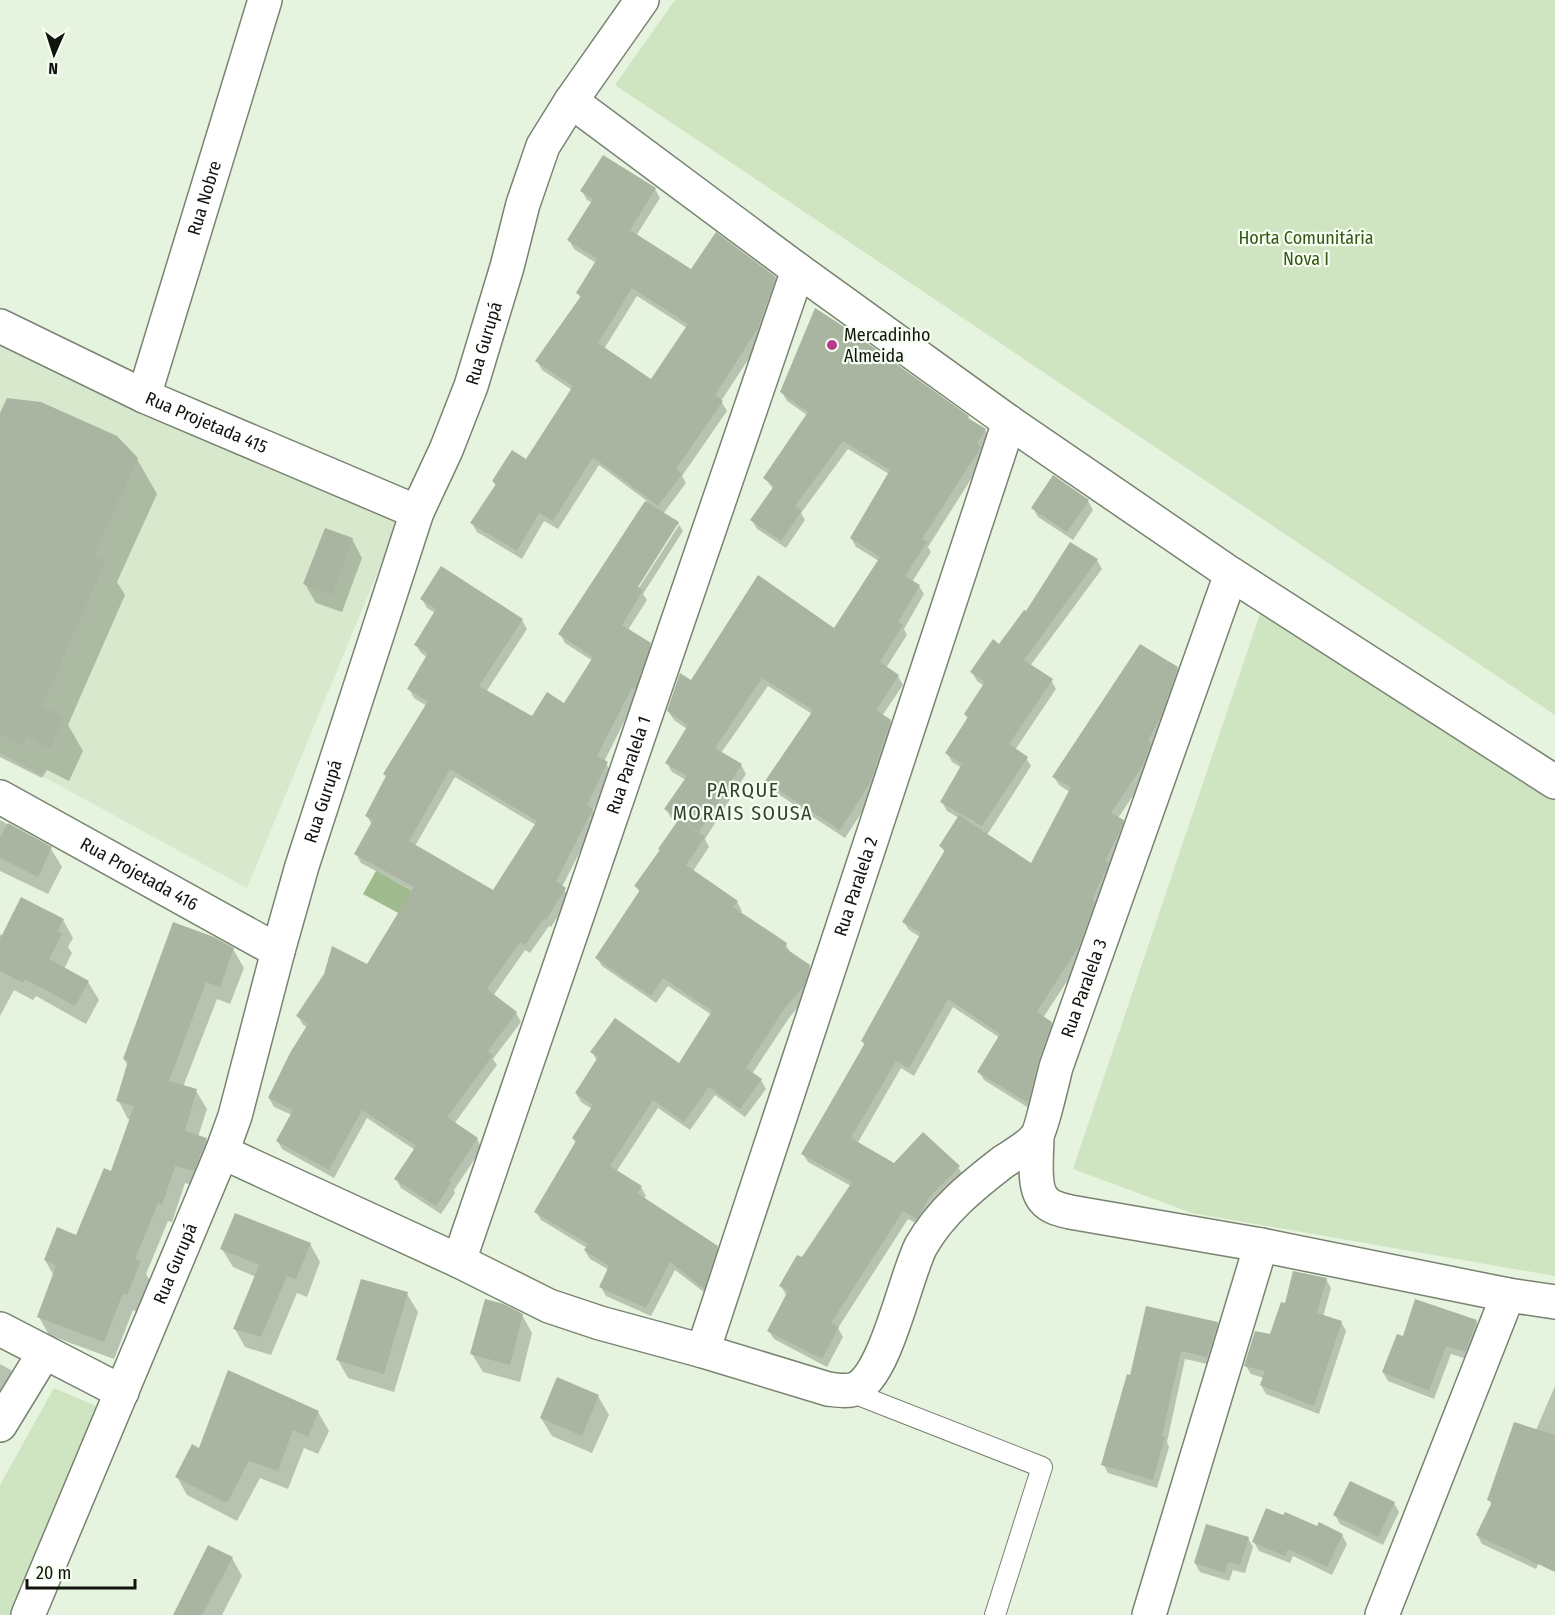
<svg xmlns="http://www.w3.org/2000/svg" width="1555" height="1615" font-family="'Fira Sans Condensed',sans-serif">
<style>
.built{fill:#d7e8cc}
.green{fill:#cfe4c1}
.water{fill:#9fbb8d}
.shadow{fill:#0003;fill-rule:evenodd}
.building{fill:#a9b5a1;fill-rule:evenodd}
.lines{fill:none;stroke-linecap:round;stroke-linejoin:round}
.service-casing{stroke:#788371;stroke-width:22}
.minor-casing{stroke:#788371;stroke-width:36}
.service{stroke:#fff;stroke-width:20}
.minor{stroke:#fff;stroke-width:33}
.poi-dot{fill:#b53b8d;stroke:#f6fef2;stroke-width:2}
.labels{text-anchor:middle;stroke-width:4.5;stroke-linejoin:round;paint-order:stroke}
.street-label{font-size:18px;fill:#11150e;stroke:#f6fef2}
.park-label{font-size:18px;fill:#355716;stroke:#f6fef2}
.poi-label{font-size:18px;fill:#11150e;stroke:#f6fef2;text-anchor:start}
.neighbourhood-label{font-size:20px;letter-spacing:1.5px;fill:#364030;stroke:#f6fef2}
</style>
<rect width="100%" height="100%" fill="#e6f3de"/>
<path class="built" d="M0,340L400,518L247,888L0,753Z"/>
<g class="green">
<path d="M675,0H1555V715L615,85Z"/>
<path d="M1263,605L1555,794V1276L1192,1213L1073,1169Z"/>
<path d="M54,1388L108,1411L22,1615H0V1485Z"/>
</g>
<path class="water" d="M376,871L416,893L404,916L363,894Z"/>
<g class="shadow">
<path d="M655,189L660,198L636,236L692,271L775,278L780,287L763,337L721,401L727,411L682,476L686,483L663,514L678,523L683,531L643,594L647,600L628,630L649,644L655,653L637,696L604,762L612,772L593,811L597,818L562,887L570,898L551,927L549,926L530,953L525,950L493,996L516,1013L521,1022L493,1059L497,1065L454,1124L477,1139L482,1148L454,1190L455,1193L441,1214L401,1188L396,1179L415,1150L367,1118L334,1178L282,1149L277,1140L292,1115L274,1107L269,1098L308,1028L303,1025L298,1016L367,966L413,891L361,863L356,854L372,825L367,816L387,778L385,774L427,706L414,698L409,689L427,657L421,653L416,645L435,613L427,608L422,599L522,620L527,629L486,692L532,718L565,705L593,661L565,643L560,634L647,501L599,465L558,529L544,521L522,559L477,532L472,523L496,486L493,481L526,461L572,390L542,370L537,361L581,299L578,293L596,263L574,249L569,240L593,203L587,200L582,191ZM637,296L687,328L652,381L604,349ZM675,525H679L635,594L632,592ZM455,777L536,825L494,892L415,846Z"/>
<path d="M782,392L968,417L970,421L985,430L990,438L985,457L928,547L931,552L912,582L919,586L924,594L904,629L907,635L886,668L898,676L903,685L882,716L890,721L895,730L875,792L845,838L772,790L767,781L812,714L768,686L721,753L741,765L746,774L705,839L709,847L693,871L737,902L742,911L740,914L786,945L791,953L809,966L814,975L808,995L789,1018L752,1074L761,1080L766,1089L745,1117L715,1095L690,1130L658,1108L616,1172L641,1187L646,1196L644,1199L717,1247L722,1256L709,1296L675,1270L651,1316L606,1296L601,1287L609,1270L590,1259L585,1251L587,1248L541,1220L536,1212L576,1143L573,1138L592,1109L581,1102L576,1093L597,1061L592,1052L680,1065L712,1015L668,986L656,1003L602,966L597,958L640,893L636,886L678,822L671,818L666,809L686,780L672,772L667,763L687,729L674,720L668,711L692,682L835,630L879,561L856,547L851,538L889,474L848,449L801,513L805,520L786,548L757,529L752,520L773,489L765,478L807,415L787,401Z"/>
<path d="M0,416L137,459L157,494L117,582L125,595L68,725L83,751L69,781L47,770L42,778L0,757Z"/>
<path d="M1088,501L1093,510L1073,540L1038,517L1033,508Z"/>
<path d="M352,539L362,558L342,612L316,603L305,584Z"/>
<path d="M1097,560L1102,569L1030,666L1051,680L1056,689L1015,750L1026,758L1031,766L987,835L1032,865L1070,792L1059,785L1054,777L1177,668L1182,677L1148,774L1118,818L1123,821L1128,830L1084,955L1043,1018L1051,1023L1056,1032L1032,1110L984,1080L979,1072L1000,1038L953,1007L914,1076L901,1068L857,1144L895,1165L958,1167L963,1175L922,1226L908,1219L838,1328L843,1337L827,1367L774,1339L769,1331L786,1295L781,1286L802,1259L851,1186L808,1162L803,1154L865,1046L862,1041L920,937L909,930L904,922L945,853L941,846L959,818L947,811L942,802L962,768L952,762L947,753L968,719L965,714L984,686L977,681L972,672Z"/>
<path d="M0,820L51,849L62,867L48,894L0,871Z"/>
<path d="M63,920L73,938L68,947L72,953L64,969L88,982L99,1000L86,1024L36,996L33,1000L14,990L0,1016V934L3,936Z"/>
<path d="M233,949L244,968L230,1004L217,999L183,1087L196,1091L207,1109L198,1137L206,1139L217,1157L204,1189L185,1183L172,1222L168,1221L146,1274L150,1281L137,1312L133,1310L114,1359L49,1335L39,1317L54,1276L45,1260L77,1237L112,1172L131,1119H128L118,1100L128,1066L124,1059Z"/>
<path d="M310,1244L320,1262L307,1297L297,1293L271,1355L245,1347L235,1329L256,1277L233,1267L222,1249Z"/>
<path d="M1326,1279L1331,1288L1323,1317L1341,1322L1346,1331L1319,1414L1266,1394L1261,1385L1264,1378L1251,1374L1246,1366L1271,1336L1286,1305Z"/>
<path d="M407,1294L418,1312L394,1392L348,1378L338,1360Z"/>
<path d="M522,1315L532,1333L520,1382L483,1372L472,1354Z"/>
<path d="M1476,1321L1481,1330L1470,1360L1451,1354L1434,1399L1388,1381L1383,1372L1403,1338Z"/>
<path d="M1217,1323L1222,1332L1212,1365L1185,1359L1167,1442L1169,1447L1157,1488L1108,1473L1103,1464L1131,1376Z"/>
<path d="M0,1364L11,1370L22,1388L0,1424Z"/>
<path d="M1555,1386V1483L1550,1540L1536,1569L1482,1544L1477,1535L1492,1505L1489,1500L1536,1430Z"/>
<path d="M598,1396L609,1415L592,1453L552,1436L541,1418Z"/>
<path d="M318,1412L329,1431L318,1454L304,1448L288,1489L260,1478L237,1521L187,1495L177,1477L200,1450Z"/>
<path d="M1394,1503L1399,1512L1383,1545L1340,1524L1335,1515Z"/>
<path d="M1318,1528L1342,1535L1347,1544L1332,1575L1293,1556L1290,1563L1259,1551L1254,1542Z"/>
<path d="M1248,1538L1253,1547L1245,1573L1233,1570L1229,1581L1200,1572L1195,1563Z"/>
<path d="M232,1558L242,1576L222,1615H174Z"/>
</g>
<g class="building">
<path d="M603,155L656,188L630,230L691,269L716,232L776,277L758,328L715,395L723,401L676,469L682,474L658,506L593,457L553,521L539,513L517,551L470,523L496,484L492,481L512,450L526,459L573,386L535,361L581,296L576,293L597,259L567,240L593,199L580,191ZM632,288L688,324L651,379L598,343Z"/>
<path d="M815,308L849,330L969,416L968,418L986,429L977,444L981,447L922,539L927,542L905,576L920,585L898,622L903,625L880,662L899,675L876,710L891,720L870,783L840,830L765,781L812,712L811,709L762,678L715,748L742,764L699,832L664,809L687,776L665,763L688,725L667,711L680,673L691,680L758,575L834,628L880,557L850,538L890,470L843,441L795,506L802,511L781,541L750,520L774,486L763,478L808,412L780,392Z"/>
<path d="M7,398L41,402L117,436L138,458L94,555L106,560L42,706L64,716L50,748L27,736L22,745L0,734V413Z"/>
<path d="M1053,475L1089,500L1067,532L1031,508Z"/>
<path d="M645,501L679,522L638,587L643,590L622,625L651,643L635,690L632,688L597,756L608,762L587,805L593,809L556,881L566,888L546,920L544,918L525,945L520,942L487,989L517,1012L488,1051L493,1055L447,1117L478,1138L449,1181L451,1183L436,1206L394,1179L416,1146L362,1110L329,1170L276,1141L293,1110L268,1098L290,1053L308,1024L296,1016L324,974L332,946L367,964L414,887L354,854L373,820L365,816L386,776L383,774L428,701L407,689L428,653L414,645L436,609L420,599L441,566L523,619L479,686L532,716L547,692L564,703L593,657L558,634ZM450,769L537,821L493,890L409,841Z"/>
<path d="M325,528L353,538L332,595L303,584Z"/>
<path d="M1070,542L1098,559L1024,660L1053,679L1009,744L1028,757L982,826L940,802L962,764L945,753L968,717L964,714L985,682L970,672L993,639L999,644L1024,610L1026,611Z"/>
<path d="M1140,644L1178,667L1161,716L1148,741L1151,743L1143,765L1111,813L1124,820L1118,835L1105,861L1109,863L1092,900L1095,901L1079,946L1037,1012L1052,1022L1038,1061L1029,1099L1027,1102L977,1072L1000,1034L948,999L909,1068L896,1061L851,1138L894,1163L923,1132L960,1166L929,1198L917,1219L903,1211L831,1323L839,1327L822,1359L767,1331L788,1291L779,1286L797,1255L802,1257L852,1182L801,1154L865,1043L861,1041L921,933L902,922L945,850L939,846L959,815L1031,863L1071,787L1052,777Z"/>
<path d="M679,819L705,837L686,865L738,901L733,907L787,943L785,948L810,965L804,986L784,1009L746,1068L762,1079L740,1109L709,1087L684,1122L653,1100L610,1166L642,1186L637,1193L718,1246L704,1289L670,1262L646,1308L599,1287L609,1266L584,1250L588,1244L534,1212L576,1141L572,1138L593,1105L575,1093L598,1057L590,1052L615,1018L679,1063L712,1011L663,978L651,996L595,958L640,890L634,886L660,850L658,849Z"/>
<path d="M8,823L52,847L38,877L0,858V838Z"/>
<path d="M21,897L64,919L57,931L62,934L49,959L89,981L75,1006L25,979L23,983L0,971V939Z"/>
<path d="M173,922L214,937L234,948L220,987L206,982L169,1081L197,1089L185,1131L207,1138L194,1171L175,1166L162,1205L158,1203L135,1259L141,1261L127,1295L123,1293L104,1342L37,1317L56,1266L44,1260L57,1227L76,1235L104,1168L111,1171L134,1106L116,1101L128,1061L123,1059Z"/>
<path d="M235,1213L311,1243L296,1279L287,1276L261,1337L233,1329L259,1265L220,1249Z"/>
<path d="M1293,1271L1327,1278L1317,1313L1342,1321L1314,1406L1260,1385L1265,1371L1244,1366L1255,1331L1270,1334L1281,1302L1285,1303Z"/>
<path d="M361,1279L408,1292L384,1374L336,1360Z"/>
<path d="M485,1299L504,1304L523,1314L510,1365L470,1354Z"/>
<path d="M1415,1299L1477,1320L1465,1352L1446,1346L1429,1391L1382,1372L1397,1334L1403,1336Z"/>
<path d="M1146,1306L1218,1322L1207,1357L1181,1351L1162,1436L1165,1437L1153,1480L1101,1465L1127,1374L1130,1375Z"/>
<path d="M228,1370L319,1411L308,1437L293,1430L278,1471L249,1461L227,1503L175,1477L192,1444L199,1448Z"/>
<path d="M557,1377L599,1395L582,1436L540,1418Z"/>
<path d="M1514,1422L1555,1435V1572L1476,1535L1492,1502L1487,1500Z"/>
<path d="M1350,1481L1395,1502L1378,1537L1333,1515Z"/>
<path d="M1266,1508L1283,1515L1285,1512L1317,1526L1319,1522L1343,1534L1327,1567L1288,1549L1285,1556L1252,1542Z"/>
<path d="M1206,1524L1249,1537L1240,1565L1228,1562L1225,1573L1194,1563Z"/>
<path d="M208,1545L233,1557L202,1615H173Z"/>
</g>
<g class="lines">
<g class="service-casing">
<path id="service" d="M848,1391L1042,1467L995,1615"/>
</g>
<g class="minor-casing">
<g id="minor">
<path d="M571,101L798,270L1009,422L1231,574L1555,782"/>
<path id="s1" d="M0,326L144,396L417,512"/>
<path id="s2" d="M144,396L265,0"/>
<path id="s3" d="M0,797L278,951"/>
<path d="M1037,1137C1037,1154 1032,1189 1045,1201C1051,1208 1062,1210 1070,1212L1261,1245L1508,1295L1555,1302"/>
<path id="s4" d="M222,1152L459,1261L549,1306L600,1323L703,1351L828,1389C837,1390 847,1392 855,1389C886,1376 905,1277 921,1246C941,1211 972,1186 1003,1162C1012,1156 1030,1146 1036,1137C1041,1131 1053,1079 1056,1067L1231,574"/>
<path id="s5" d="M459,1261L798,270"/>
<path d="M0,1329L122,1392"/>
<path id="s6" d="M703,1351L1009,422"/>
<path d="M0,1425L44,1353"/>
<path id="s7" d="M28,1615L222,1152L235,1116L278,951L302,866L417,512L446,450L471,386L507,267L523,204L543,146L571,101L642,0"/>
<path d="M1149,1615L1261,1245"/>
<path d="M1382,1615L1508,1295"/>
</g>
</g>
<use href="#service" class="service"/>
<use href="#minor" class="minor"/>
</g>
<circle class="poi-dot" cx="832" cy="345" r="6"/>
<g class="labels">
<g class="street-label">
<text dy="6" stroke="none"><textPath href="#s2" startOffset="207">Rua Nobre</textPath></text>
<text dy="6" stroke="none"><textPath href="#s7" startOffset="1353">Rua Gurupá</textPath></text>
<text dy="6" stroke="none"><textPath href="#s1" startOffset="228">Rua Projetada 415</textPath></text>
<text dy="6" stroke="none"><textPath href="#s5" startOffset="524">Rua Paralela 1</textPath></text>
<text dy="6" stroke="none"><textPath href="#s7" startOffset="867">Rua Gurupá</textPath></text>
<text dy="6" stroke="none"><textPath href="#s3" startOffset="159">Rua Projetada 416</textPath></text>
<text dy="6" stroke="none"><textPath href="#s6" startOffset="489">Rua Paralela 2</textPath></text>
<text dy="6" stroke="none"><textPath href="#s4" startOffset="1156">Rua Paralela 3</textPath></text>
<text dy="6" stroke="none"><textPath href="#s7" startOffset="381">Rua Gurupá</textPath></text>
</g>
<g class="park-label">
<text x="1306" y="244">Horta Comunitária<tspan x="1306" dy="21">Nova I</tspan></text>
</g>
<g class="poi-label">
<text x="844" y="341">Mercadinho<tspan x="844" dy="21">Almeida</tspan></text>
</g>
<g class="neighbourhood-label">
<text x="743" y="797">PARQUE<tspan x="743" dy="23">MORAIS SOUSA</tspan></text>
</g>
</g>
<g transform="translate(54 54) rotate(183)" stroke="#f6fef2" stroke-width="4.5" paint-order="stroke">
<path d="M0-4.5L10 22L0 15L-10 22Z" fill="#11150e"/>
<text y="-9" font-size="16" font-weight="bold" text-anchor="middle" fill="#11150e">N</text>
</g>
<path d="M27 1579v9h108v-9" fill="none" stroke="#11150e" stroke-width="3"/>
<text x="36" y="1579" font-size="18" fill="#11150e" stroke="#f6fef2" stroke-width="4.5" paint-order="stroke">20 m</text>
</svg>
